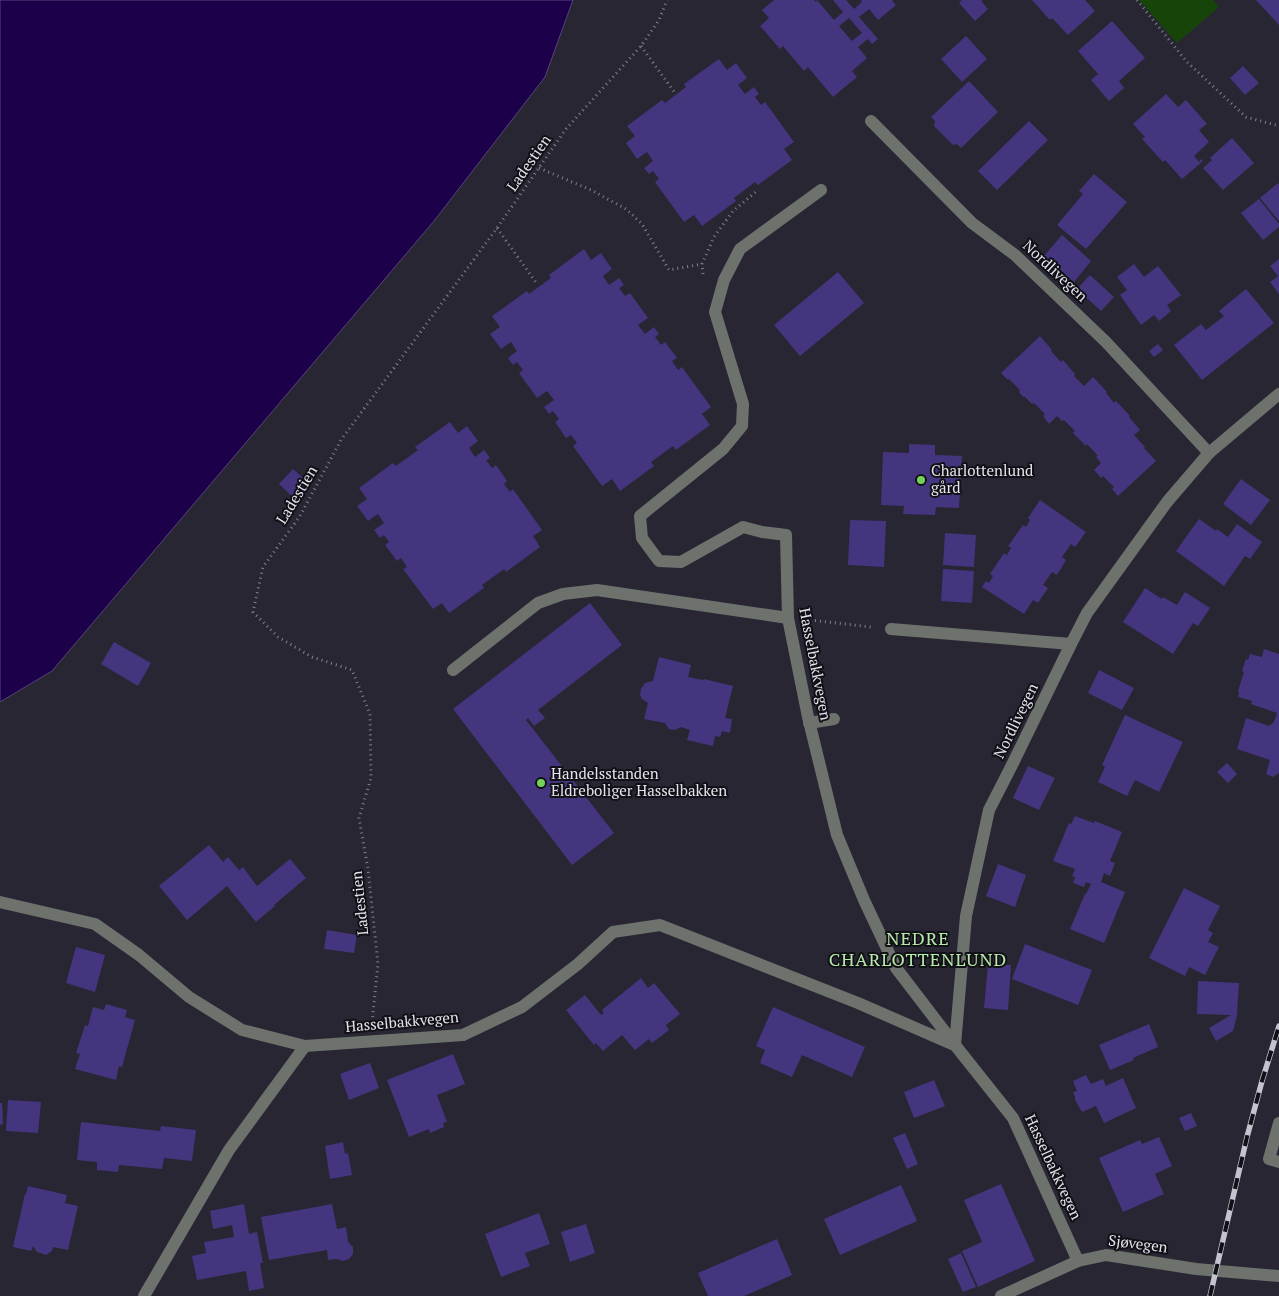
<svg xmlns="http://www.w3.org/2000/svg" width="1279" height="1296" font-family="'PT Serif',serif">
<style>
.green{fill:#174408}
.water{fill:#1c004a;stroke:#58447b}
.building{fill:#45357f;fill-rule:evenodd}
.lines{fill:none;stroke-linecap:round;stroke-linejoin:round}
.path{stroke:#82818c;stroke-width:3;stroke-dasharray:1 4;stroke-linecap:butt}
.minor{stroke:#6e726d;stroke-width:12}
.rail-casing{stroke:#c5c3cd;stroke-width:5.5}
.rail{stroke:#111016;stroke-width:4;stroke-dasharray:11;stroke-linecap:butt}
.poi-dot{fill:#74d25c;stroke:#111016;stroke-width:2}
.labels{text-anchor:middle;stroke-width:4;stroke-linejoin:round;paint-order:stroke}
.street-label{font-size:15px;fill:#e4e3ec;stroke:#111016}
.poi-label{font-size:15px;fill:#e4e3ec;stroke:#111016;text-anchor:start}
.quarter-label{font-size:18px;letter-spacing:1px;fill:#b7eaaa;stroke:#111016}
</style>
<rect width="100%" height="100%" fill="#282633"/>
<path class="green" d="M1139,0H1213L1219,7L1177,43Z"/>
<path class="water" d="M0,0H573L545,77L434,221L52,671L0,702Z"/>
<g class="building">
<path d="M774,0H814L816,2L817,0L834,20L843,12L833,0H846L854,9L862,2L861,0H894L892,1L896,5L878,20L869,9L859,17L878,39L872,44L868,39L858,47L867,58L852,71L857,77L833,97L808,67L804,71L783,46L780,49L760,26L769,18L762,10ZM849,18L862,33L852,41L839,26Z"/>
<path d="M962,0H983L981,1L988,9L975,21L959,3Z"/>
<path d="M1032,0H1085L1095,11L1068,35L1052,18L1050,20Z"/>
<path d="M1256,0H1279V25Z"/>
<path d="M1112,21L1145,58L1119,81L1124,88L1109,101L1091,80L1098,74L1078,51Z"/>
<path d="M966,36L987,59L962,82L941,59Z"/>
<path d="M719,59L727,70L736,63L747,78L738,85L745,94L754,87L759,94L755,97L761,105L765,102L794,142L784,149L792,160L758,185L755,182L734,198L736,201L702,226L694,215L684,222L655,182L659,179L653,171L649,174L644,168L653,161L647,152L637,159L626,143L635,136L627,126L662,100L665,103L686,87L684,84Z"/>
<path d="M1243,66L1259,83L1245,95L1230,78Z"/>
<path d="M969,81L998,112L961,148L957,144L953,145L934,126L935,121L931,117Z"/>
<path d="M1166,94L1178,107L1186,100L1207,124L1199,130L1209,142L1194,156L1199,162L1201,159L1203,161L1182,179L1165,160L1163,162L1142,139L1145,137L1133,124Z"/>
<path d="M1029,121L1048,140L997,190L978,171Z"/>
<path d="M1232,138L1254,163L1223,190L1203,168L1212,160L1210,158Z"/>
<path d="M1094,174L1127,202L1086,249L1057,225L1083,194L1079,191Z"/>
<path d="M1278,183L1279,185V221L1260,198Z"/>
<path d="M1259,199L1279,224V227L1263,240L1241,213Z"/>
<path d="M1062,235L1091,261L1074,282L1044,256Z"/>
<path d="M584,249L591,260L601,253L612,269L603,276L609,285L619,278L624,285L619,288L625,296L630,293L648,318L638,325L645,334L654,327L659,334L655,337L661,345L665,342L677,358L672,361L678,370L682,367L711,407L702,414L710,425L676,450L673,446L651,462L654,466L620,491L612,479L602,486L573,446L577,443L571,435L566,438L555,422L559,419L553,411L549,414L544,407L554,400L547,391L537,398L519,373L523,370L517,362L513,365L508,358L517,351L511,342L501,349L490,334L500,327L492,316L527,291L529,294L551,278L549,275Z"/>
<path d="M1279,259V294L1270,282L1278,276L1270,266Z"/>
<path d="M1134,264L1144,277L1158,266L1181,295L1167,305L1171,311L1159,321L1154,315L1141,325L1120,295L1127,290L1117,277Z"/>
<path d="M838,272L864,303L800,356L774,325Z"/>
<path d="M1090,275L1114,297L1101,311L1077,289Z"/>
<path d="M1246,289L1274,323L1202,380L1174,345L1201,324L1206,330L1224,316L1219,311Z"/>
<path d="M1040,336L1052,350L1051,351L1061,362L1063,360L1075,374L1074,376L1084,386L1093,377L1107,392L1106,393L1114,403L1116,401L1130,416L1129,417L1140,430L1134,435L1145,447L1144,448L1156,461L1118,496L1112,489L1114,487L1103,476L1101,478L1094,470L1101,463L1096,457L1098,456L1087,444L1086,446L1073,433L1075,431L1064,420L1062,421L1057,416L1049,424L1043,416L1045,414L1034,403L1032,404L1024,396L1023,397L1019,392L1020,390L1009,379L1008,380L1001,373Z"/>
<path d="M1158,344L1163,350L1154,357L1149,351Z"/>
<path d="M450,422L458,433L467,426L478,441L469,448L475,457L484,450L490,458L486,460L492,468L496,465L507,481L504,484L510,492L513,489L542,530L533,536L540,547L506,572L504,569L482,585L484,588L449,613L442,603L433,609L403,569L407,567L401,558L397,561L385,545L389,542L384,535L380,538L374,530L384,523L378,514L368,521L357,506L367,499L359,488L393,463L396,466L418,450L415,447Z"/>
<path d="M909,444L935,445V455L962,456L959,508L936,507L935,515L903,514L904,506L881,505L883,452L909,453Z"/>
<path d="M293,469L311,485L297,501L279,484Z"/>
<path d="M1241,479L1270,500L1251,525L1223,504Z"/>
<path d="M1040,500L1086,532L1075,547L1071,544L1062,557L1066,560L1057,575L1052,572L1043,585L1048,588L1038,603L1033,600L1024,614L982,587L986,581L989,583L993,576L990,574L1004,553L1007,555L1011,548L1008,546L1023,525L1026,527L1030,520L1028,518Z"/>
<path d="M1199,519L1216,531L1217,529L1228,537L1237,524L1262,542L1250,559L1245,556L1224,586L1176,551Z"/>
<path d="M850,520L886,521L884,567L848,565Z"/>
<path d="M945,533L976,535L974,567L943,565Z"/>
<path d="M943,569L974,571L972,603L941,601Z"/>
<path d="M1145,588L1162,599L1163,597L1177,605L1185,592L1210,608L1198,626L1193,623L1173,654L1123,622Z"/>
<path d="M590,603L622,645L538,710L545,718L534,726L528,718L526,720L614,833L572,865L453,709Z"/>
<path d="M114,642L151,663L138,686L101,664Z"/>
<path d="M1264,649L1279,654V773L1273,777L1266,774L1270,760L1237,749L1246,718L1269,726L1274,722L1277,713L1251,704L1252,701L1238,697L1239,692L1238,691L1244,672L1242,671L1246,659L1248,660L1250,654L1262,657Z"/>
<path d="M659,657L691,665L688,677L703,680L704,679L733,686L725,718L732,719L730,733L722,731L720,737L715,736L713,746L687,740L690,730L681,727L675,730L669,729L665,723L644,719L648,703L642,699L640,695L641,689L645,683L653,681Z"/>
<path d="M1099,670L1134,688L1122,710L1088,693Z"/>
<path d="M1125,715L1183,742L1159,792L1135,780L1127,796L1098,782L1105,767L1102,765Z"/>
<path d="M1227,763L1237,774L1228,783L1217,772Z"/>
<path d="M1028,766L1055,778L1039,810L1013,798Z"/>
<path d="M1075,816L1094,823L1095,821L1122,832L1110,861L1115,863L1110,876L1104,873L1101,882L1125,892L1104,943L1070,929L1085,894H1086L1091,884L1086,882L1084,887L1073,883L1075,877L1072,876L1075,869L1053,861L1069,823L1071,824Z"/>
<path d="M209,845L223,862L228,857L239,870L243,867L257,886L290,859L306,878L274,905L275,906L256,922L227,886L187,920L159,886Z"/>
<path d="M998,864L1026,875L1015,907L986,896Z"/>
<path d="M1184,888L1220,906L1208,930L1213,933L1208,942L1219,947L1205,975L1189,967L1185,976L1149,958Z"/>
<path d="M327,930L357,935L354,953L324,949Z"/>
<path d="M1025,944L1092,970L1078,1005L1012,979Z"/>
<path d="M76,947L105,955L95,992L66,983Z"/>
<path d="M988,964L1011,965L1008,1010L984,1008Z"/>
<path d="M641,978L648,988L654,983L680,1014L666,1025L669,1030L652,1043L649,1039L635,1050L622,1035L603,1051L596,1043L594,1045L566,1010L585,995L601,1015L604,1013L602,1010Z"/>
<path d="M1198,981L1239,983L1237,1015L1233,1031L1216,1041L1209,1028L1231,1015L1197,1014Z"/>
<path d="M106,1004L127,1010L125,1017L135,1020L122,1067L119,1066L116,1080L75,1069L80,1054L76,1053L85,1025L88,1026L93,1007L104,1010Z"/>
<path d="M773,1007L865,1047L852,1077L802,1055L792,1077L760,1063L765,1050L756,1046Z"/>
<path d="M1149,1024L1158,1047L1133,1058L1134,1060L1110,1070L1099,1045Z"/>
<path d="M453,1054L465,1084L437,1095L447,1122L443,1123L444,1127L430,1133L429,1129L409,1137L387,1080Z"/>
<path d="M370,1063L379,1088L349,1100L340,1074Z"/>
<path d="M1086,1075L1091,1084L1103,1079L1106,1086L1123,1078L1136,1108L1104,1123L1096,1106L1082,1112L1075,1100V1097L1073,1092L1077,1091L1073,1081Z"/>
<path d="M934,1080L945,1106L914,1118L904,1092Z"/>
<path d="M8,1100L41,1102L38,1133L6,1131Z"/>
<path d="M0,1103H2L3,1124L0,1125Z"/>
<path d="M1191,1113L1197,1126L1185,1131L1179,1118Z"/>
<path d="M81,1122L160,1131L161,1126L196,1130L192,1161L164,1158L162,1169L119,1165L118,1172L97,1170V1162L77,1160Z"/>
<path d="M905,1133L918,1164L907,1169L893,1138Z"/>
<path d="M1159,1137L1172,1166L1155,1174L1164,1194L1123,1212L1099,1158L1140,1140L1142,1144Z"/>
<path d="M343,1142L345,1154L348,1153L352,1175L330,1179L325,1146Z"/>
<path d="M1001,1184L1035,1261L978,1287L962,1251L982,1242L964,1200Z"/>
<path d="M901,1185L917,1221L840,1255L824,1219Z"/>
<path d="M28,1186L67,1195L65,1203L78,1206L68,1250L53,1247L52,1251L46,1255L37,1252L33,1246L31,1251L13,1247L25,1194H26Z"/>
<path d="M244,1204L249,1234L257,1232L263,1263H260L264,1288L249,1291L246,1271L197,1280L192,1256L206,1253L204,1242L234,1237L232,1225L213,1229L210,1211Z"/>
<path d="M332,1204L337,1229L346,1227L348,1242L353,1247V1254L349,1259L343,1261L336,1259L328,1260L327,1250L269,1260L261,1217Z"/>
<path d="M539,1213L550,1244L525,1253L530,1266L501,1277L485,1234Z"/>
<path d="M586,1224L595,1253L570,1262L561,1232Z"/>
<path d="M777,1239L792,1275L744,1296H708L698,1273Z"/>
<path d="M961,1253L976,1287L963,1292L948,1259Z"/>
</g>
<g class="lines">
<g class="path">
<path d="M1137,0L1187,62L1246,117L1279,126"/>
<path d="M641,46L675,93"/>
<path d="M539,168L591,190L626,209L642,224L669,270L702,264"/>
<path d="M497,228L537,284"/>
<path d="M703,274L702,264L714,237L733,211L757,191"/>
<path d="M810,620L871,627"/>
<path d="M372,1022L378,964L368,869L359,818L371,778L370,714L352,670L312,657L278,637L253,612L263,567L300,516L341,440L497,228L566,129L641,46L659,20L667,0"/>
</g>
<g class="minor">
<path d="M871,121L972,223L1015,255L1106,342L1209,453"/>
<path d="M821,190L740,249L724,280L715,312L743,404L742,426L723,449L640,516L642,538L659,561L681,562L743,527L762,532L786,535L788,618L808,717L837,835L864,900L896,968L955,1045L1013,1118L1078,1261"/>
<path d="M891,629L1071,644"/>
<path d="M453,670L538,603L563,594L597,590L788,618"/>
<path d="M809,723L834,719"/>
<path d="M0,902L95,924L139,955L189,997L242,1030L305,1046"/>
<path d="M955,1045L966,916L989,810L1013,763L1071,644L1087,613L1167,502L1209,453L1279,394"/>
<path d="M1279,1123L1269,1159L1279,1162"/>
<path d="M144,1296L229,1150L305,1046L463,1035L522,1007L578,964L613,932L660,925L858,1003L952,1044"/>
<path d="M1001,1296L1078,1261L1106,1255L1196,1269L1279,1276"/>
</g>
<g class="rail-casing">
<path id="rail" d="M1210,1296L1247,1137L1262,1081L1279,1026"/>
</g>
<use href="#rail" class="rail"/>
</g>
<g class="poi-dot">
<circle cx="921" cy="480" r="5"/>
<circle cx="541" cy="783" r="5"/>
</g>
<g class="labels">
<g class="street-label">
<text transform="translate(529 163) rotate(-55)" y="5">Ladestien</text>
<text transform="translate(1055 271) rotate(43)" y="5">Nordlivegen</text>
<text transform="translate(297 495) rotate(-59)" y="5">Ladestien</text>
<text transform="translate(815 664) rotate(79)" y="5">Hasselbakkvegen</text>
<text transform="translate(1016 721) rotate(-64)" y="5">Nordlivegen</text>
<text transform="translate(360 903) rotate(-96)" y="5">Ladestien</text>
<text transform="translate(402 1022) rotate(-5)" y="5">Hasselbakkvegen</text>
<text transform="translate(1053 1167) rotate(65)" y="5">Hasselbakkvegen</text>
<text transform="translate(1138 1244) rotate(7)" y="5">Sjøvegen</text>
</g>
<g class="poi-label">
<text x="931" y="476">Charlottenlund<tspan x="931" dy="17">gård</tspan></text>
<text x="551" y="779">Handelsstanden<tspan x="551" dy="17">Eldreboliger Hasselbakken</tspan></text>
</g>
<g class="quarter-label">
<text x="918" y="945">NEDRE<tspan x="918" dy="21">CHARLOTTENLUND</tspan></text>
</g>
</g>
</svg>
